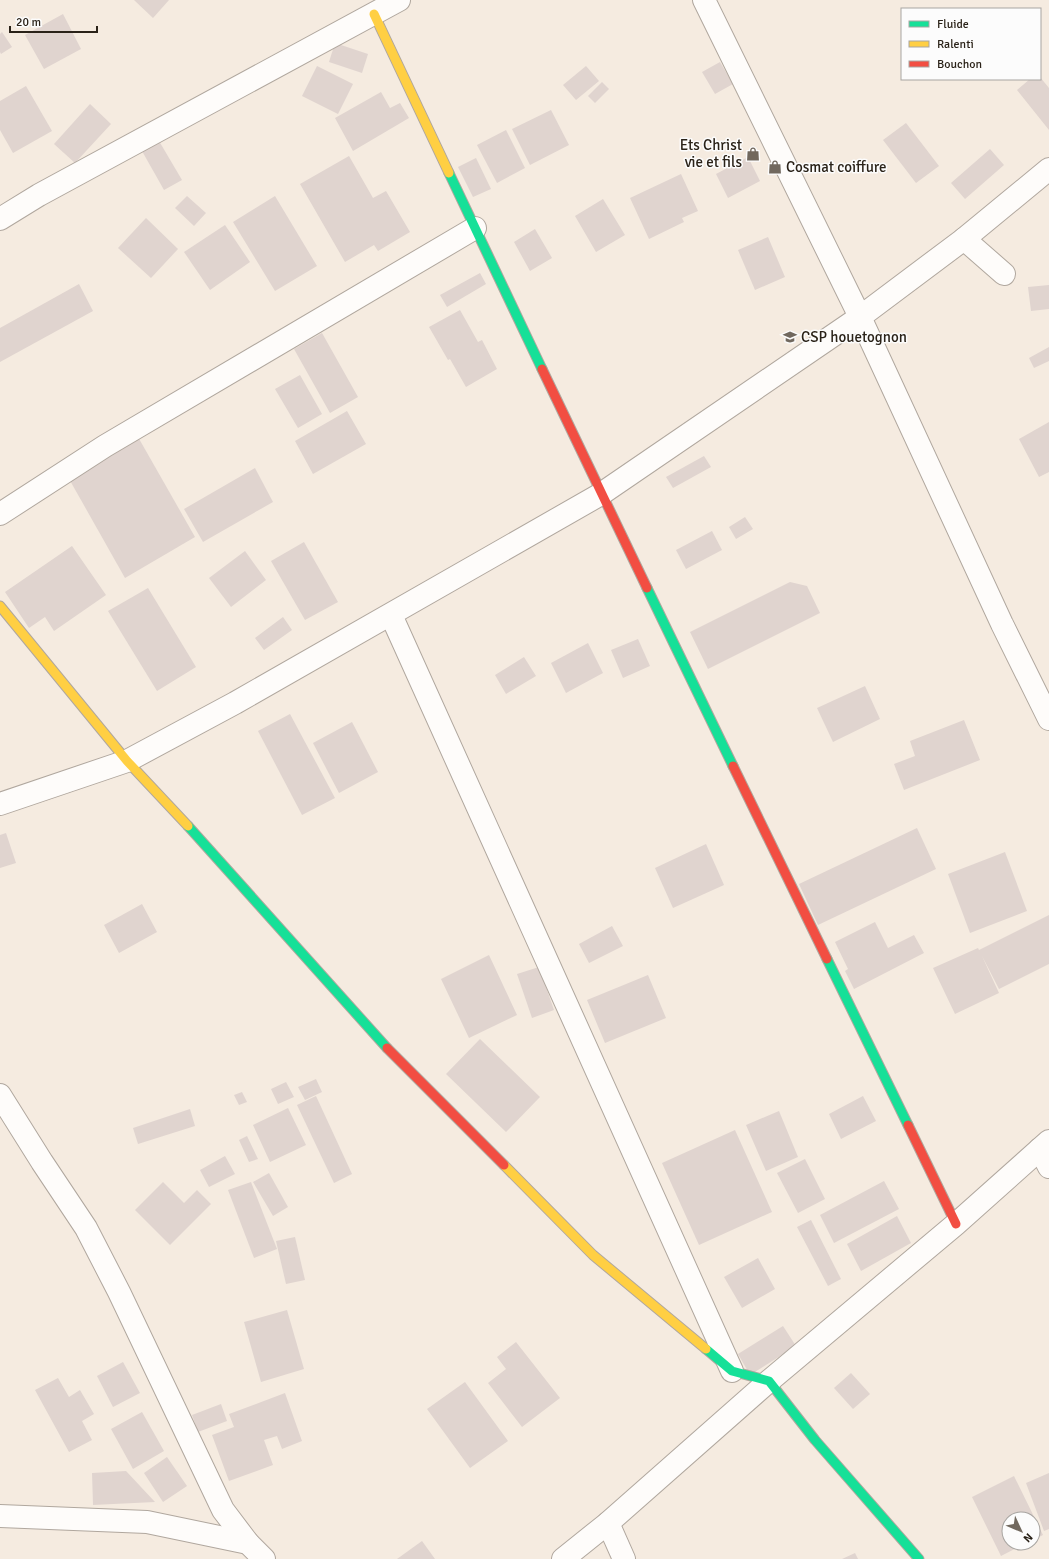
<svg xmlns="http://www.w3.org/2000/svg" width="1049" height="1559" font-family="Signika,sans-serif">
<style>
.building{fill:#e0d4cf}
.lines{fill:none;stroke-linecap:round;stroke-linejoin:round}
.street-casing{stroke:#b0a79e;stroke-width:24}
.fast-casing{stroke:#b0a79e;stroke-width:11}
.slow-casing{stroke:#b0a79e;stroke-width:11}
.jam-casing{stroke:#b0a79e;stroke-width:11}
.street{stroke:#fefcfa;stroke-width:22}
.fast{stroke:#16e098;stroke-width:9}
.slow{stroke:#ffcf43;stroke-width:9}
.jam{stroke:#f24e42;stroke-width:9}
.labels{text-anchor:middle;stroke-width:3;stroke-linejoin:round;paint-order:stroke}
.poi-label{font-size:15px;fill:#2a2218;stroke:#fcfcfc;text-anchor:start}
</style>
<rect width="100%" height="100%" fill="#f5ebe0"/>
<g class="building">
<path d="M134,0H169L153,18Z"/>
<path d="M63,14L81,49L44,69L25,35Z"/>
<path d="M2,32L12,47L1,54L0,52V34Z"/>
<path d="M335,43L368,54L362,73L329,62Z"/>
<path d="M720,62L733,84L715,94L702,72Z"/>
<path d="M317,66L353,84L338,114L302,96Z"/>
<path d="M586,66L599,81L576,100L563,85Z"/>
<path d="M1040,77L1049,88V130L1017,90L1030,79H1040Z"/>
<path d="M602,82L609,89L595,103L588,96Z"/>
<path d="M26,86L52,131L13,153L0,130V101Z"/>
<path d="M381,92L390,108L400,103L409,118L353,151L335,118Z"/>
<path d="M90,104L111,124L75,163L54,144Z"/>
<path d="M551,110L569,145L530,165L512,129Z"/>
<path d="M906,123L939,166L916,183L883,140Z"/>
<path d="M506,130L525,168L497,183L477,145Z"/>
<path d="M159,141L182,180L164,190L142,151Z"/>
<path d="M990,149L1004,165L965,199L951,183Z"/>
<path d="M349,156L373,198L386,191L410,232L378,251L374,245L345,262L300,184Z"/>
<path d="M748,157L760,181L728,198L716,174Z"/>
<path d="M476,158L491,189L473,197L458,167Z"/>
<path d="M681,174L698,211L682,218L684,222L649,239L630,198Z"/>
<path d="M187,196L206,213L194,226L175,208Z"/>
<path d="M275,196L317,266L275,291L233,222Z"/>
<path d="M603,199L625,235L596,252L575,216Z"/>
<path d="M146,218L178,249L151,278L118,248Z"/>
<path d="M225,225L250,262L210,290L184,252Z"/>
<path d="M535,229L552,258L530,271L514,242Z"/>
<path d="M768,237L785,277L755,290L738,250Z"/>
<path d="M480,273L486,284L447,307L440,295Z"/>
<path d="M79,284L93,311L0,362V328Z"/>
<path d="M1049,285V309L1031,311L1028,287Z"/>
<path d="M460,310L478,342L482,340L497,369L466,387L450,359L448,360L429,327Z"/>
<path d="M322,333L358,397L330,413L294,349Z"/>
<path d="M1049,347V361L1034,368L1029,358Z"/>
<path d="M300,375L322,414L298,428L275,389Z"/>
<path d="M347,411L366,444L313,474L295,441Z"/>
<path d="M1049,422V472L1039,477L1019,439Z"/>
<path d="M138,437L195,537L125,578L68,477Z"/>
<path d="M704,456L711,467L673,488L666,477Z"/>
<path d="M255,468L273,502L203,542L184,509Z"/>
<path d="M745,517L753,529L736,539L729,527Z"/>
<path d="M712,531L722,550L686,569L676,550Z"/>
<path d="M304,542L338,602L305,620L271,561Z"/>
<path d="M72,546L106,595L54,631L45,617L29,628L5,592Z"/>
<path d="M245,551L266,580L231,607L209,578Z"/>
<path d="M790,582L807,586L820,613L708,669L690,632Z"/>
<path d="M148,588L196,667L157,691L108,611Z"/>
<path d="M283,617L292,630L264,650L255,638Z"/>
<path d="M638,639L650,666L623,678L611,650Z"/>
<path d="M588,643L603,673L566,693L551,663Z"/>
<path d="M524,657L536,676L506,694L495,675Z"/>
<path d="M865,686L880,719L833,742L817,708Z"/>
<path d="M290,714L335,798L302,815L258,731Z"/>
<path d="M964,720L980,760L904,790L894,764L915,756L910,741Z"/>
<path d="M352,722L378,772L339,793L313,743Z"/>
<path d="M917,828L936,869L818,925L799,884Z"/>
<path d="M6,833L16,863L0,868V835Z"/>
<path d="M706,844L724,885L673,908L655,868Z"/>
<path d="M1005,852L1027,911L970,933L948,874Z"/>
<path d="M142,904L157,932L119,953L104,925Z"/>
<path d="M1049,915V964L999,989L982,956L999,993L955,1014L933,968L978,948L979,950Z"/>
<path d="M875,922L888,948L914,935L924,953L854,989L845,971L848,969L835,942Z"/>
<path d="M612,926L623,946L589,963L579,944Z"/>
<path d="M489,955L517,1015L469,1038L441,979Z"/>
<path d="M539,967L554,1010L532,1018L517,974Z"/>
<path d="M648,975L666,1018L605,1043L587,1000Z"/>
<path d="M480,1039L540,1097L506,1132L446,1074Z"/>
<path d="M316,1079L322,1092L305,1100L298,1087Z"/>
<path d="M286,1082L294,1097L278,1104L271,1089Z"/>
<path d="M242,1092L247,1102L239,1105L234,1095Z"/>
<path d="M316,1096L352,1174L334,1183L297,1105Z"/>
<path d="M863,1096L876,1121L841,1139L829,1114Z"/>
<path d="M288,1108L306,1145L270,1162L253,1125Z"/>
<path d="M190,1109L195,1126L138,1144L133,1128Z"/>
<path d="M779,1111L798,1157L766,1171L746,1125Z"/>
<path d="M735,1130L772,1212L699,1245L662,1163Z"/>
<path d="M247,1136L258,1159L249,1162L239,1140Z"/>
<path d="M225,1156L235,1174L209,1187L200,1170Z"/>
<path d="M805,1159L825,1199L798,1213L777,1173Z"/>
<path d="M269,1173L288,1207L273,1216L253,1182Z"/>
<path d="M884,1181L899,1209L834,1243L820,1215Z"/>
<path d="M163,1182L184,1203L197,1190L211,1204L170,1245L135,1210Z"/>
<path d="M251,1182L277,1249L254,1258L228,1190Z"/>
<path d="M897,1216L911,1243L861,1271L847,1244Z"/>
<path d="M811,1220L841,1279L828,1286L797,1227Z"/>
<path d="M295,1237L305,1280L286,1284L276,1241Z"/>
<path d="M758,1258L775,1289L742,1308L724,1277Z"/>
<path d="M287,1310L304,1369L261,1382L244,1322Z"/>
<path d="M783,1326L796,1346L750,1375L738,1354Z"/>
<path d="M516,1342L560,1398L522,1427L488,1383L506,1369L497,1357Z"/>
<path d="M123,1362L140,1393L113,1407L97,1376Z"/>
<path d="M851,1373L870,1394L853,1409L834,1388Z"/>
<path d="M58,1378L69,1397L80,1390L94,1414L82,1421L92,1440L69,1452L35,1390Z"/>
<path d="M465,1382L508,1441L470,1468L427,1409Z"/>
<path d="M285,1393L302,1441L282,1449L277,1436L264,1440L273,1465L229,1481L212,1435L234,1427L229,1414Z"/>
<path d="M221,1404L227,1421L198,1432L192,1415Z"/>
<path d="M142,1412L164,1451L133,1469L111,1429Z"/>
<path d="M167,1457L187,1486L163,1502L144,1473Z"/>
<path d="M126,1471L155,1502L93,1505L92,1473Z"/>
<path d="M1049,1473V1529L1044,1531L1026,1483Z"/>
<path d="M1014,1476L1043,1535L1033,1540V1519H1009V1543H1026L1001,1556L972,1497Z"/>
<path d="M422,1541L435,1559H397Z"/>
<path d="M855,1553L858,1559H842Z"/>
</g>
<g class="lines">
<g class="street-casing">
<g id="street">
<path d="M704,0L860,317L1002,624L1049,719"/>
<path d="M0,219L39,195L399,0"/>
<path d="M964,239L1004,274"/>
<path d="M0,514L105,446L475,228"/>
<path d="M391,615L732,1371"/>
<path d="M0,804L127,761L235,703L601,494L860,317L964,239L1049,169"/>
<path d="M0,1095L42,1162L86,1228L119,1292L223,1510L248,1543L264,1559"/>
<path d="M1040,1149L1049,1167"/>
<path d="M0,1516L147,1522L248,1543"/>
<path d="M608,1523L624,1559"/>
<path d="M563,1559L608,1523L769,1381L956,1224L1049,1141"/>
</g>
</g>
<g class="fast-casing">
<g id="fast">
<path d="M449,173L542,369"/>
<path d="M647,588L733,766"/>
<path d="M188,826L387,1048"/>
<path d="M827,959L908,1125"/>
<path d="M706,1349L732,1371L769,1381L815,1440L919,1559"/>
</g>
</g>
<g class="slow-casing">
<g id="slow">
<path d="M374,14L449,173"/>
<path d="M0,606L127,761L188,826"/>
<path d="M504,1165L593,1255L706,1349"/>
</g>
</g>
<g class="jam-casing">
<g id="jam">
<path d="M542,369L647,588"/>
<path d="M733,766L827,959"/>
<path d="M387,1048L504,1165"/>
<path d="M908,1125L956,1224"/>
</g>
</g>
<use href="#street" class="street"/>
<use href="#fast" class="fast"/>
<use href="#slow" class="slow"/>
<use href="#jam" class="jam"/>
</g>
<defs>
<g id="shop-bare" transform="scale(1.08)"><path d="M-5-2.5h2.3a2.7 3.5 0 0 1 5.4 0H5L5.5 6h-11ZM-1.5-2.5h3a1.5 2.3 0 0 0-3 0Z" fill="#71685e" stroke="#fcfcfc" stroke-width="2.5" paint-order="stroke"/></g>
<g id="school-bare" transform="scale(1.08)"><path d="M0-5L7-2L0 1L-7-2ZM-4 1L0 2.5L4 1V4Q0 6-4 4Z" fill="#71685e" stroke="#fcfcfc" stroke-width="2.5" paint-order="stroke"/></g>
</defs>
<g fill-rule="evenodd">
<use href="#shop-bare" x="753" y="154"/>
<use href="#shop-bare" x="775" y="167"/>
<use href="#school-bare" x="790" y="337"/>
</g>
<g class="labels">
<g class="poi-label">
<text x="742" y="150" text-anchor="end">Ets Christ<tspan x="742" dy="17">vie et fils</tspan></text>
<text x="786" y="172">Cosmat coiffure</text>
<text x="801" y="342">CSP houetognon</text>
</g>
</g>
<rect x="901" y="8" width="140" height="72" fill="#fcfcfc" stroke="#a8a5a1"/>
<rect x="909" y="21" width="20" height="6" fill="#16e098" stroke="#a8a5a1"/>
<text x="937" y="28" font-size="12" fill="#2a2218">Fluide</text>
<rect x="909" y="41" width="20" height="6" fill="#ffcf43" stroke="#a8a5a1"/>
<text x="937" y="48" font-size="12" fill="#2a2218">Ralenti</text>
<rect x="909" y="61" width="20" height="6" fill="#f24e42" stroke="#a8a5a1"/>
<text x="937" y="68" font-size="12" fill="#2a2218">Bouchon</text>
<g transform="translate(1021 1531) rotate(134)"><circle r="19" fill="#fcfcfc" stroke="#a8a5a1"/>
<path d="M0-3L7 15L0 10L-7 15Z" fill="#71685e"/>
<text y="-6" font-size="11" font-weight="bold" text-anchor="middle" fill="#2a2218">N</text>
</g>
<path d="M10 26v6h87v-6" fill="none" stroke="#2a2218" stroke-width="2"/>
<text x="16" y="26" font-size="12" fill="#2a2218" stroke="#fcfcfc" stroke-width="3" paint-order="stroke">20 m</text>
</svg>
